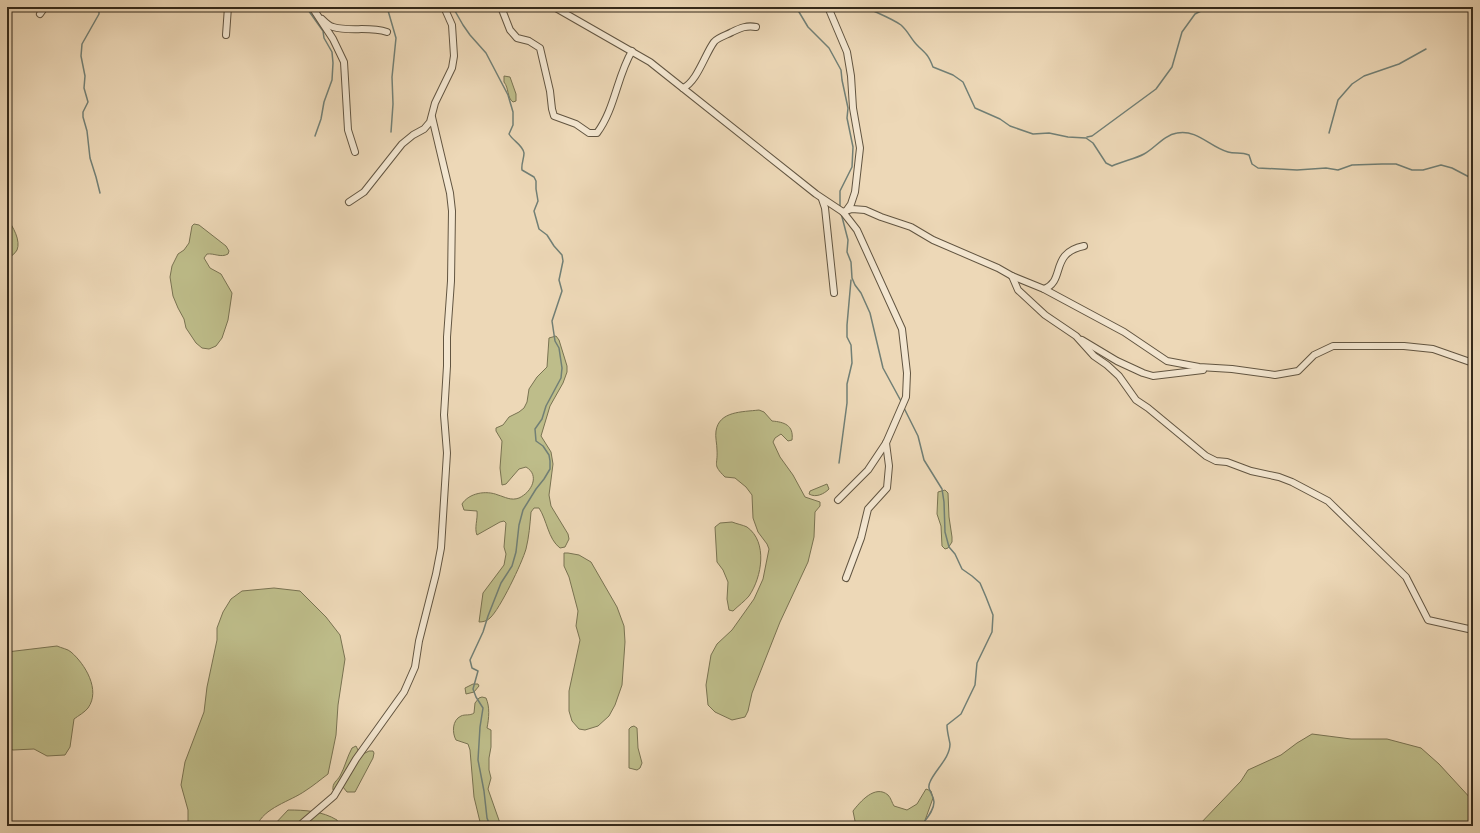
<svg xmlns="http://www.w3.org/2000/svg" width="1480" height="833" font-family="'Sorts Mill Goudy',serif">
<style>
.green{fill:#bebd8a;stroke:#797352}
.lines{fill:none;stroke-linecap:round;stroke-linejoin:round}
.stream{stroke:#717f75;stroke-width:1.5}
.street-casing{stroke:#625541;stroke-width:8}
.street{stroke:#f3e6d0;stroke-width:6}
</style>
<rect width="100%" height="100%" fill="#edd8b7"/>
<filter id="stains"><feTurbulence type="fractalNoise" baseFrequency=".005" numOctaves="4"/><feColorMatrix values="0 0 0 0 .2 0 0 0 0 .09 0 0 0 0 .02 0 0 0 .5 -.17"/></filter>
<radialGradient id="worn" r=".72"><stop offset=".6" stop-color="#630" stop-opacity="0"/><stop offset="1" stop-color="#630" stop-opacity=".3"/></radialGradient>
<g class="green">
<path d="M504,76L510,77L516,94V101L513,102C507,98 509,88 504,82Z"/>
<path d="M7,219C13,226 21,241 17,250C15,254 10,257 7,259Z"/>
<path d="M194,224L199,225L226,246L229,251L228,254C221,258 214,253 207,254L204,258L210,268L221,274L232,293L228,320L222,338L216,346L209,349L202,348L196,343L186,328L184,319L178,308L173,296L170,277L172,266L178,254L184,250L189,243L192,226Z"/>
<path d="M556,336L559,340L567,366V372L563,383L550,406L541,436L551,452L553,464L549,495L551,506L568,534L569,539L565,547L560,548C548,539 547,520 539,508H534L531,512C530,524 529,537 526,549C522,563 500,609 490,618C487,621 483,622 479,622L483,593L504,565L506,554L504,547L506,523L504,521L500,522L477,535C474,528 478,519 477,511L464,510L462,504C469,493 486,490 498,495C505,497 511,501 519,498C532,492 540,475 526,467L519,469L506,484L502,485L500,468L502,441L496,431V428L503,425L509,417L519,412L524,408L527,402L529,389L537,377L547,367L549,338Z"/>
<path d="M759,410L764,412L772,421C784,422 794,425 792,440L788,441L781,434L775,438L773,442L780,457L793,475L805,497L820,502V506L815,512L814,537L808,562L780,622L752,693L748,711L745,717L732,720L715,712L708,705L706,685L711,655L717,644L732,630L754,599L763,579L769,549L767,544L758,532L753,518L752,495L746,487L735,478L725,477C712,464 718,466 717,450C717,444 715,437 716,431C719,411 742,412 759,410Z"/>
<path d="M827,484L829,489C824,494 816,498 809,494L810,491Z"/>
<path d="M945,490L948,493L949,517L952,537V542L948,548L945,549L942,546L941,526L937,514L938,492Z"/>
<path d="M732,522C737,524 743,525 747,527C768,542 762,577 749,596C745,601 738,606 733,611L729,610L727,599L728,582L723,570L717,562L715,527L720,523Z"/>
<path d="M564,553H568L579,555L591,562L617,607L624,626L625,642L622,685L615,705L609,716L598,726L585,730L579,729L572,721L569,711V691L580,640L576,626L578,611L569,577L564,566Z"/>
<path d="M274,588L300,591L326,617L340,635L345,659L338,705L336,735L328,774C320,780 313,786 305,791C291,801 263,808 257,826H188V810L181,785L185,762L204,712L207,687L217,640V628L223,612L231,599L242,591Z"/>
<path d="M57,646C61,648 68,649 71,652C85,664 101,690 88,708C85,712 78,716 74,719L70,747L65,755L47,756L34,749L13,750L7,748V652Z"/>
<path d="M473,684H478L479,686L474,692L466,694L465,688Z"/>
<path d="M482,697L486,698C490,707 489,718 487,728L491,730V747L489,758V770L491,778L488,789L501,826H481L474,797L470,750L468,744L456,740C452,733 452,720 461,716C465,714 470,716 474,713L475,703L479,698Z"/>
<path d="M634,726L637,728L638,748L642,763L640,768L637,770L629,768V729L631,727Z"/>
<path d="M1312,734L1351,739H1387L1421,748L1439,764L1473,801V826H1198L1241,781L1248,770L1281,755L1297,743Z"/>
<path d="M356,746L359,752L363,754L369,751H373L374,753L373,758L355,792H347L343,787L333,790C332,783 337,781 340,776C345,767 347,757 352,748Z"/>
<path d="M926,789L931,791L933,798L923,826H856L853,811C860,802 875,784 888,795C891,798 892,803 894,806L907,810L917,804Z"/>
<path d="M288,810C305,810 322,811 337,820L339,826H273Z"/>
</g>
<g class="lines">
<g class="stream">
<path d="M99,7V14L82,44L81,56L85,76L84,88L88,102L83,112V117L87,131L90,158L96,177L100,193"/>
<path d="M306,7L323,31L324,38L332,52L333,63L332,80L324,102L321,119L315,136"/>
<path d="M387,7L396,38L392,77L393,104L391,132"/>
<path d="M457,7L455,11L463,25L470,35L486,53L508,95L513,112V125L509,134C513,141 523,145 524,153C524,159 521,164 522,170L534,177L536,181V189L538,201L534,211L539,229L547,235L554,246L562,255L563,261L559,280L562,291L552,321L555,341L559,348L562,368L561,378L546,406L542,419L535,429L536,441L543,446L549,455L550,461V469L544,479L536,489L523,510L519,525L516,552L512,566L501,583L488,616L483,632L470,660L472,668L478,671L473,689L476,697L483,708L480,727L478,760L484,791L487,818L490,826"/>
<path d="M796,7L808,27L829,48L841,70L842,80L848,108L847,118L853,147L852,167L840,191V207"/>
<path d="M865,7C877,13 891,18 901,25C908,31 911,39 917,45C926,54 928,54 933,67L953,75L963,82L975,108L1000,119L1010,126L1033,134L1049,133L1068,137L1086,138L1093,143L1106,163L1112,166C1122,161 1135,159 1144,154C1155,148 1164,135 1177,133C1197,129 1210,147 1228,152C1235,154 1241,152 1249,155L1252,164L1258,168L1297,170L1326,168L1338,170L1352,165L1382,164H1396L1412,170H1423L1441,165L1452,168L1473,179"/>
<path d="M1329,133L1338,100L1352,84L1364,76L1399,64L1426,49"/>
<path d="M1087,137L1092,136L1156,89L1172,67L1182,32L1195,14L1209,7"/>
<path d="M841,213L848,240L847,252L851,262L852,278L855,285L861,293L870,313L883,368L902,403"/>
<path d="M904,408L918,436L924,460L942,489L944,502L945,532L949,547L955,554L962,569L972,576L980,583L986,597L993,615L992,632L977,663L975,685L961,714L947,725C947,732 949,738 950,744C950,758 935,770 930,782C926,790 934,794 934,802C934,811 926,819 921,826"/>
<path d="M839,463L847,403V384L852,363L851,345L847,337V325L851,280"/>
</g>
<g class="street-casing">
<g id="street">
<path d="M312,7L333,39L344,62L348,130L355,152"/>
<path d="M501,7L510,30L517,38L529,41L540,48L550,91L552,109L554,116L576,124L589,133H597C615,109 617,76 632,51"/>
<path d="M554,7L650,62L816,194L843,212L852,209L865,210L881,217L911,227L933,240L998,268L1012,276L1018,290L1045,315L1076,336L1094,356L1107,365L1119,376L1136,400L1148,408L1206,456L1216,461L1227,462L1251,471L1279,477L1292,482L1328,501L1406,577L1428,620L1473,630"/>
<path d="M828,7L847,52L851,76L853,108L860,148L855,192L851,204L846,211"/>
<path d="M40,14L45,7"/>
<path d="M322,19C325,22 329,26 333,27C350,32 369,26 387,32"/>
<path d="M226,35L228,7"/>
<path d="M683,88C697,82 705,54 714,42C718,37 727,35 732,32C740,28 747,25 756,27"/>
<path d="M822,199L825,208L834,293"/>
<path d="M349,202L364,192L402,144L413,135L424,129L430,122L435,103L452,68L454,56L452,25L444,7"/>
<path d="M1012,276L1044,289L1124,332L1167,361L1199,367L1232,369L1275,375L1298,371L1314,355L1333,346H1404L1433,349L1473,363"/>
<path d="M1044,289C1066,281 1049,253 1084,246"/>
<path d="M1082,340L1117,361L1143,373L1153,376L1203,370"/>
<path d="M838,500L868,470L886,443L906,397L907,373L902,329L857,230L843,212"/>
<path d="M846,578L861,538L868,509L887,488L889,466L886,443"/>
<path d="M299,826L334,796L356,759L404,692L415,667L419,641L436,574L441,548L447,453L444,415L447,366V337L451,281L452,211L450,193L432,117"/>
</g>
</g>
<use href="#street" class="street"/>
</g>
<rect width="1480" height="833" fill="none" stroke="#edd8b7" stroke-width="24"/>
<rect x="8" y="8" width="1464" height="817" fill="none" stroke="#34291a" stroke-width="2"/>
<rect x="12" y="12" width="1456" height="809" fill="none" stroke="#34291a"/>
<rect width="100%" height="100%" filter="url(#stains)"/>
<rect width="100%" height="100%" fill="url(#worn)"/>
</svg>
